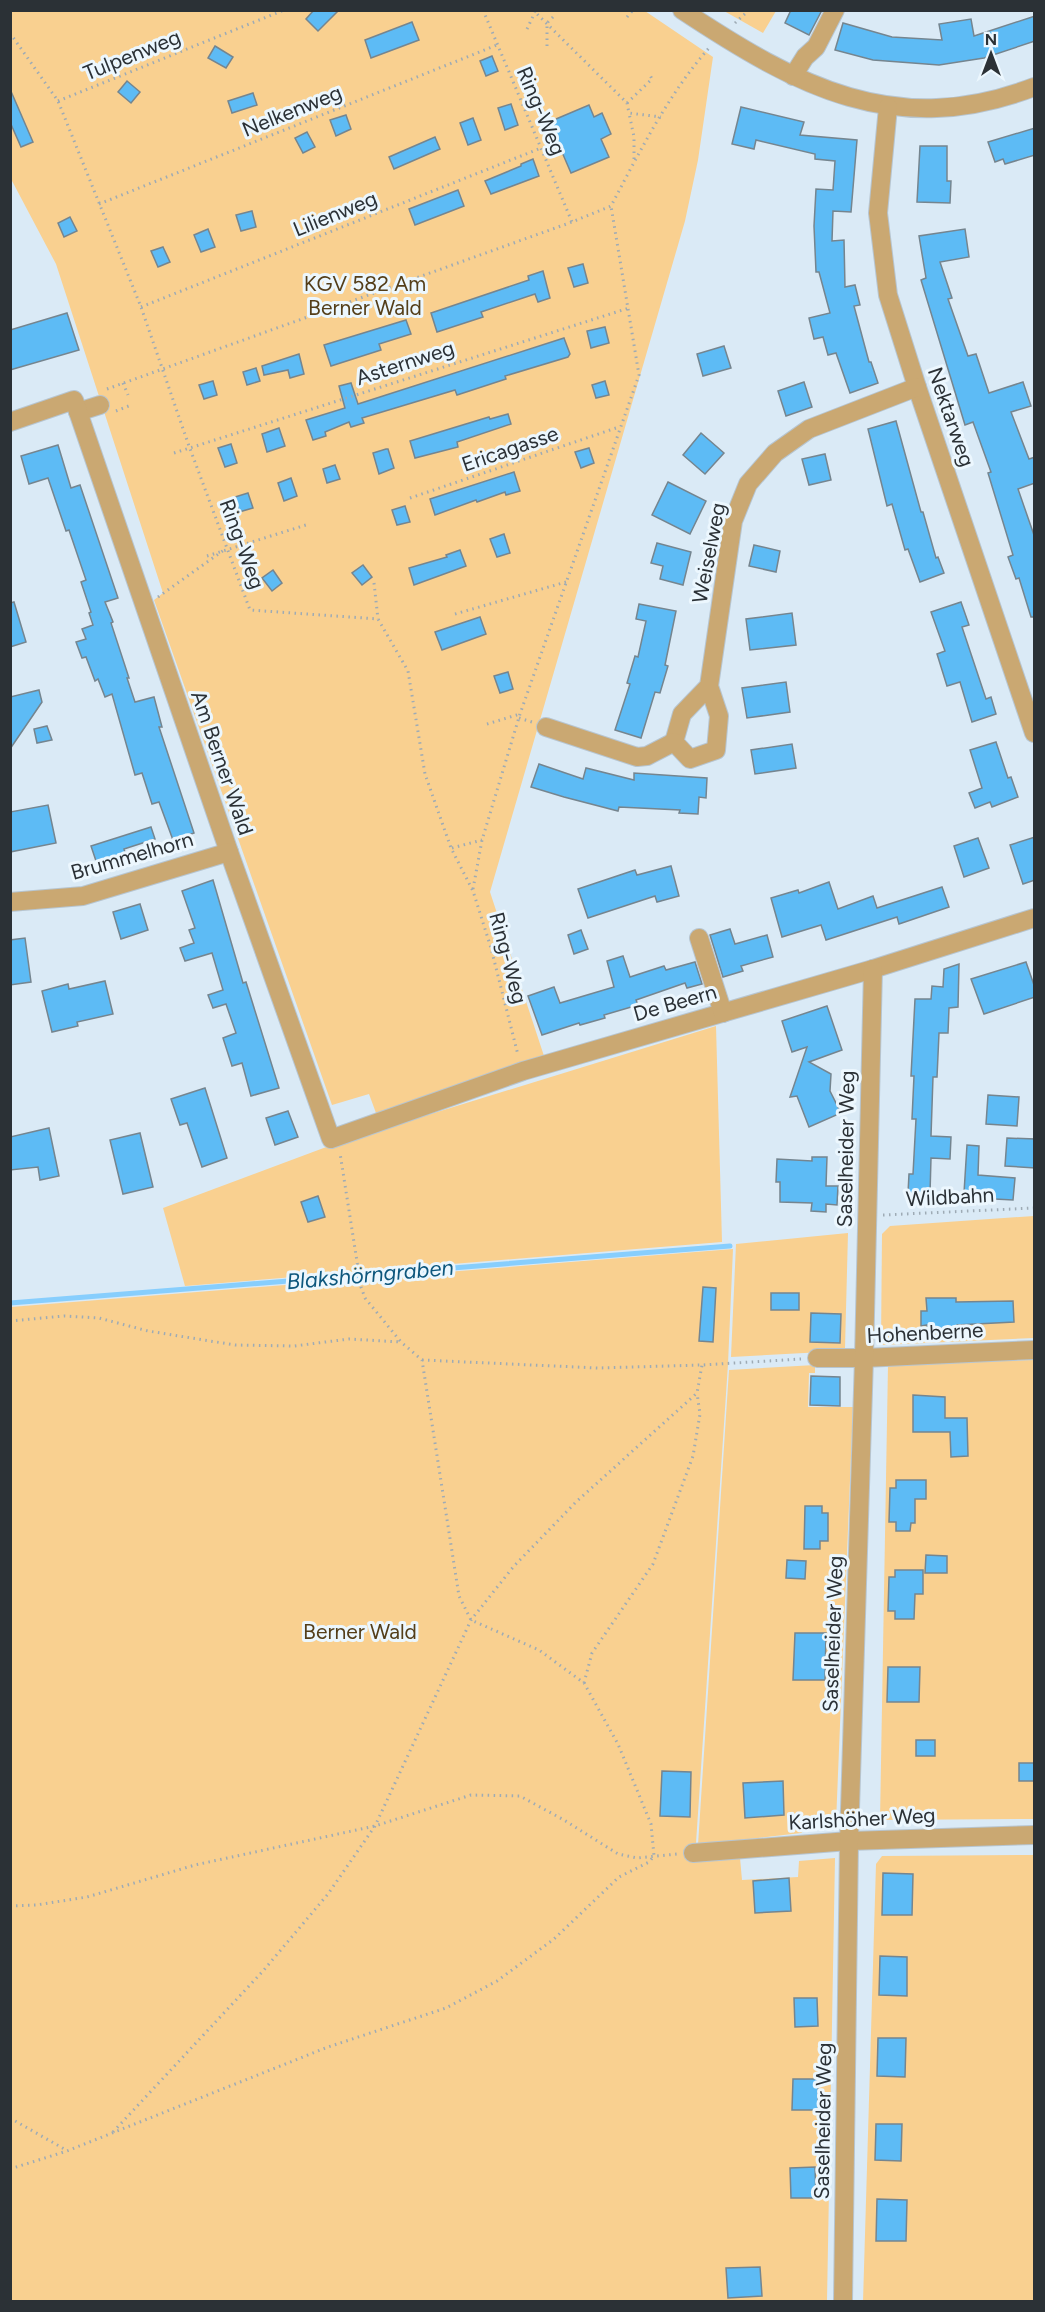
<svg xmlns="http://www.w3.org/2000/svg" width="1045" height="2312" font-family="Figtree,sans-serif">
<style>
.green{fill:#f9d090}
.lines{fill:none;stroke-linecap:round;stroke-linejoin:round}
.stream{stroke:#87cefd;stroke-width:5}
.building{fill:#5dbbf5;stroke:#75858f;stroke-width:1.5}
.minor-casing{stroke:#b7c5d0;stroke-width:20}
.path{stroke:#9eabb5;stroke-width:3;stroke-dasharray:1.5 4.5;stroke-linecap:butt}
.minor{stroke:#caa872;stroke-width:18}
.labels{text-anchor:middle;stroke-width:6;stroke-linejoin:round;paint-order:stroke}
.street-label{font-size:21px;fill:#2b3136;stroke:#ecf7fe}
.park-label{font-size:21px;fill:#543e19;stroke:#ecf7fe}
.water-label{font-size:22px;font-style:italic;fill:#0d577d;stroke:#ecf7fe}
</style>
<rect width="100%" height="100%" fill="#daeaf6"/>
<g class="green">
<path d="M10,11H645L713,57L698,160L685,221L490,892L545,1059L528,1066L376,1113L369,1094L332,1105L154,600L163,593L56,264L11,179Z"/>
<path d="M724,11L776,10V11L763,33Z"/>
<path d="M716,1026L722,1242L185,1286L163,1208L337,1143Z"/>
<path d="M1034,1216V1338L881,1345L882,1234L890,1226Z"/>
<path d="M848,1233L845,1348L842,1351L731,1357L736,1244Z"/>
<path d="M733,1249L728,1364L695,1858H740L742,1880L798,1877L799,1861L835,1858L827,2301L11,2302V1307Z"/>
<path d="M1034,1360V1819L880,1820L888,1365Z"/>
<path d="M815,1365V1373H809L808,1407H853L836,1823L811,1825L801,1833L698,1845L729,1370Z"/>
<path d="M1034,1855V2301L863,2302L876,1864L882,1856Z"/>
</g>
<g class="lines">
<path class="stream" d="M10,1303L730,1246"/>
</g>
<g class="building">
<path d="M314,10H339L318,31L306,19Z"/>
<path d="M791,10H822L809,35L785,23Z"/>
<path d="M1035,16V41L984,58L939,65L873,60L835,50L843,23L892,37L942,40L939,24L971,19L974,36Z"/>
<path d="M412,22L419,40L371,58L365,40Z"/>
<path d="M215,46L233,57L226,68L208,58Z"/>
<path d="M492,56L498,71L486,76L480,61Z"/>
<path d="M127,81L140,92L131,103L118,92Z"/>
<path d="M10,89L33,142L21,147L10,122Z"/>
<path d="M253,93L257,105L232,113L228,101Z"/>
<path d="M511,104L518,125L505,130L498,108Z"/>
<path d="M589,105L594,117L602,113L611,134L601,139L609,157L571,173L549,122Z"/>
<path d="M741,107L804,122L800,135L857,140L851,212L833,211L832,241L844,240L845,287L855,285L860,305L854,306L869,362H871L878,383L850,393L836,353L828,355L823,337L814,339L809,318L830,313L819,272H816L814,226L816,189L833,190L835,161L815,159V154L756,140L754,149L732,144Z"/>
<path d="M346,115L351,129L336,136L330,120Z"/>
<path d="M473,118L481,140L468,145L460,123Z"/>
<path d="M1035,128V155L1005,164L1003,159L995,162L988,142Z"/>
<path d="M307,132L315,147L303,153L295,138Z"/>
<path d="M435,137L440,149L394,169L389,157Z"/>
<path d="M920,146H947V181H951L950,203L917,202Z"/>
<path d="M533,159L539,176L491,194L485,181L521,166V164Z"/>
<path d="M458,190L464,206L415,225L409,209Z"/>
<path d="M252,211L256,227L241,231L236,215Z"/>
<path d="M70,217L77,231L64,237L58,223Z"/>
<path d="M208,229L215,247L201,252L194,235Z"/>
<path d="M965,229L969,257L940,262L952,298L948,299L968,356L976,354L989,393L1023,382L1031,406L1011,412L1029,459L1035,457V483L1018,489L1035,538V617H1031L1019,578L1016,579L1008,557L1013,555L988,473L991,472L973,422L965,425L921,280L926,278L919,236Z"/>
<path d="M163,247L170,262L158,267L151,251Z"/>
<path d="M583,264L588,283L574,287L568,268Z"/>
<path d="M543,271L550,298L538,302L535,294L481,312L483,317L437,332L431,313L529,280L528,276Z"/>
<path d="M67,313L79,350L10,370V330Z"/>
<path d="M406,320L411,334L379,344L381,350L331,366L324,345Z"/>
<path d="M605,327L609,343L591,348L587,331Z"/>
<path d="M564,338L570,354L568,357L505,376L506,379L457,395L455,390L362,418L364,423L351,427L349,422L325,432L326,436L313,440L306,420L345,408L339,386L351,383L358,404Z"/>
<path d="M724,346L731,368L703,376L697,354Z"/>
<path d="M299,354L304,374L290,378L288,370L264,375L262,366Z"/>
<path d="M256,368L260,381L247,385L243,372Z"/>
<path d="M213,381L217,395L204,399L199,385Z"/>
<path d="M605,381L609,395L596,398L592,385Z"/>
<path d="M804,382L812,407L786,416L778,391Z"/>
<path d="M508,414L511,424L457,442L458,447L415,458L410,441L489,417L490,419Z"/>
<path d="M896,421L921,512H923L936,558L938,557L944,573L920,582L908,549L905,550L892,504L887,506L868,429Z"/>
<path d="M279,428L285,446L267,452L262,434Z"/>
<path d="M701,433L724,453L705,474L683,455Z"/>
<path d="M231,444L237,463L225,467L218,448Z"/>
<path d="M58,445L71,488L80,485L118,598L105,602L113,622L111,623L129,678H127L135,702L154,697L162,727H159L194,833L173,840L159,802L152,804L142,773L135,775L112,694L105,697L98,679L95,681L86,657L82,658L76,642L86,639L82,629L93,625L89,613L91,612L81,582L86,580L69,530L66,531L48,478L29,484L21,456Z"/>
<path d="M589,448L594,463L581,468L575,452Z"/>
<path d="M386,449H388L394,468L379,474L373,453Z"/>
<path d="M825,454L831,480L809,485L802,459Z"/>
<path d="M335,465L340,479L327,483L323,469Z"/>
<path d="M514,472L520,491L506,495L505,492L477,502L476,500L435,515L430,499Z"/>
<path d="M291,478L297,496L284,501L278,483Z"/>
<path d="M668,482L706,501L690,534L652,515Z"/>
<path d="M248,493L253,508L239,512L235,497Z"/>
<path d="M405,506L410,522L397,525L392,510Z"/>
<path d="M504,534L510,553L497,557L490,539Z"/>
<path d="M657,543L691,552L683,585L660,579L663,566L651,563Z"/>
<path d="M754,545L780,551L776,572L749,566Z"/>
<path d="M460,550L466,566L414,585L409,568L447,557L446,555Z"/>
<path d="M363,565L372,577L362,585L352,573Z"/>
<path d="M273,570L282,583L272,591L262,578Z"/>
<path d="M14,602L26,642L10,647V603Z"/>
<path d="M961,602L969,625L962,627L986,699L991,697L996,714L972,722L960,682L947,686L937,654L945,651L931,612Z"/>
<path d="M639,604L676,611L665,665L668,666L660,693L655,692L641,738L615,730L630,684L627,683L635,656L638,657L646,621L636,619Z"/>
<path d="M792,613L796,645L750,650L746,619Z"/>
<path d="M480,617L486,634L442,650L435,632Z"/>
<path d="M508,672L513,689L500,693L494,676Z"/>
<path d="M786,682L790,712L747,718L742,688Z"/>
<path d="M39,690L42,702L10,749V697Z"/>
<path d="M47,726L52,740L37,743L34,729Z"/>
<path d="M996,742L1008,778L1011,777L1018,797L992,807L990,802L975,808L969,793L982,788L970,750Z"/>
<path d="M792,744L796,768L755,774L751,750Z"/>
<path d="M539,764L583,779L586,768L634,780V773L707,778L706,798L699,797L698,814L679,813L680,810L619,807L618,811L564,797L531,787Z"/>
<path d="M48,805L56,843L10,852V812Z"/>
<path d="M151,827L155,839L124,849L128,863L100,873L91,846Z"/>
<path d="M1035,837V880L1023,884L1010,845Z"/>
<path d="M978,838L989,868L964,877L954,846Z"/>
<path d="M671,866L679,896L657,902L655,896L588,918L578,889L635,870L637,875Z"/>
<path d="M213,880L243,983L246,982L279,1088L251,1096L242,1063L232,1066L223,1038L236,1033L226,1004L213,1008L208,995L223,990L212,953L185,961L180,948L194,943L189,930L195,928L182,891Z"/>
<path d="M829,882L838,909L873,896L877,908L942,887L949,907L899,924L897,917L826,940L821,925L782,937L771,898L798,890L799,893Z"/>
<path d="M140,904L148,930L121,939L113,912Z"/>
<path d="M730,929L735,944L767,935L773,957L741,966L743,971L723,977L710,935Z"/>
<path d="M581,930L588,949L574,954L568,935Z"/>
<path d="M25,938L31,982L10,985V940Z"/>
<path d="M623,956L630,977L664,966L666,970L695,962L702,984L687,988L685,983L636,1000L638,1005L604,1015L605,1018L580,1025L579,1023L542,1035L528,996L554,987L560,1003L614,987L607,961Z"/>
<path d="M1026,962L1035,988V997L984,1014L971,979Z"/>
<path d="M959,964L958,1007L949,1008L948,1033H939L937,1077H933L931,1136L951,1137L950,1159L931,1158L930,1194L908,1193L909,1174H913L916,1119H912L914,1076H911L915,999H931L932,986L943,987L944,969Z"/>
<path d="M105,981L113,1014L77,1022L78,1026L52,1032L42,991L68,984L69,989Z"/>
<path d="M827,1006L842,1050L809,1062L831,1074L830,1091L841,1113L809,1127L797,1096L790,1097L807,1047L792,1052L782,1021Z"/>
<path d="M205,1088L227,1158L202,1167L187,1123L180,1125L171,1099Z"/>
<path d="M988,1095L1019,1097L1017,1126L986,1124Z"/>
<path d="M288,1111L298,1137L275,1145L266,1118Z"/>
<path d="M49,1128L59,1176L40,1180L38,1167L10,1170V1137Z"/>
<path d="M140,1133L153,1187L123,1194L110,1140Z"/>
<path d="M1007,1138L1035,1139V1168L1005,1166Z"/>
<path d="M967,1145L979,1146L978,1175L1015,1178L1013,1200L976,1198L977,1193H964Z"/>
<path d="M812,1157H827L826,1186H838L837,1205L826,1204V1212L811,1211L812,1203L780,1202V1182H776L777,1159L812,1161Z"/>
<path d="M318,1196L325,1217L308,1222L301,1202Z"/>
<path d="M703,1287L716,1288L713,1342L699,1341Z"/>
<rect x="771" y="1293" width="28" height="17"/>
<path d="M926,1298H956V1302L1013,1301L1014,1322L957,1325V1328L927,1329V1325L921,1326V1311H927Z"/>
<path d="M811,1313L841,1314L840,1343L810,1342Z"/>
<path d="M811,1376L840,1377V1406L810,1405Z"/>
<path d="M913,1395L945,1397V1418H967L968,1456L951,1457L950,1432H913Z"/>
<path d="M896,1480H926V1499H915V1523H911L910,1531H896V1522H889L890,1488H896Z"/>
<path d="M805,1506H822V1513H828V1541H820V1549H804Z"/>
<path d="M926,1555L947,1556V1573H925Z"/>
<path d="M787,1560L806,1561L805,1579L786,1578Z"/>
<path d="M895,1570H923V1594H915L914,1619H895V1611H888L889,1577H895Z"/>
<path d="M795,1633H826L825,1680H793Z"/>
<path d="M888,1667H920L919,1702H887Z"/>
<rect x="916" y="1740" width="19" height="16"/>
<rect x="1019" y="1763" width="16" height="18"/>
<path d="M662,1771L691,1772L690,1817L660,1816Z"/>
<path d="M783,1781L784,1815L745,1818L743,1783Z"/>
<path d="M883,1873L913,1874L912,1915H882Z"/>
<path d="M789,1878L791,1911L755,1913L753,1881Z"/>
<path d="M880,1956L907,1957V1996L879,1995Z"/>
<path d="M794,1998H817L818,2026L795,2027Z"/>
<path d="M878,2038H906L905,2077L877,2076Z"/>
<path d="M793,2079H818V2110H792Z"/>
<path d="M876,2124H902L901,2161L875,2160Z"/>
<path d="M815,2167L816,2198H791L790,2168Z"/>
<path d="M877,2199L907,2200L906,2241H876Z"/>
<path d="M760,2267L762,2296L728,2298L726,2268Z"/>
</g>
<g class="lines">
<g class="minor-casing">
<g id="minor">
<path d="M682,10C797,86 895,140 1034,87"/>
<path d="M793,76L805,57L816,47L835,10"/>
<path d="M888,107L878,213L888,295L917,387L1034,733"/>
<path d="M78,412L100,405"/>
<path d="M10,422L74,400L229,852L331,1139L523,1071L873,969L1034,918"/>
<path d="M709,686L682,714L674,742L690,759L716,750L719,716L709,686L733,521L748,484L775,453L809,429L917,387"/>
<path d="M546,727L637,757L647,756L674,742"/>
<path d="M10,902L83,896L229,852"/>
<path d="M699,938L723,1013"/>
<path d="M817,1358H864L1034,1350"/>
<path d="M693,1853L849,1841L1034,1835"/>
<path d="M843,2302L849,1841L864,1358L873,969"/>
</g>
</g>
<g class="path">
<path d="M483,10L572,222"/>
<path d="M533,10L627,103L629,113"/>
<path d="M627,17L633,10"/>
<path d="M735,23L749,10"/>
<path d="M527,29L535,12"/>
<path d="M10,33L58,101L141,307L189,446L250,610L378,619L408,671L425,774L451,848L473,891L491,948L518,1055"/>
<path d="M547,46V23L554,16"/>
<path d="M58,101L284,10"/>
<path d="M627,103L652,79L649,73"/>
<path d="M634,159V137L629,113L661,117"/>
<path d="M99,204L497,45"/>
<path d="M141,307L541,148"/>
<path d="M123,383L128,395"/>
<path d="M107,389L572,222L611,206C639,153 669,93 709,48"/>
<path d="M116,411L131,405"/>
<path d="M174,453L629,308"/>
<path d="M410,498L619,427"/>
<path d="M207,556L309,524"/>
<path d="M374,583L378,619"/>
<path d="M158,597L224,550"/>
<path d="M455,614L566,582"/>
<path d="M519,718L532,722"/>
<path d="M487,724L520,714"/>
<path d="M452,848L482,840"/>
<path d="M473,889L482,840L520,714L639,375L611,206"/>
<path d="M883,1215L1034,1208"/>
<path d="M10,1321L64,1316L99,1318L148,1331L235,1345L294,1346L349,1339L401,1342L365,1298L361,1287L340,1153"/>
<path d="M422,1360L598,1368L702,1365L801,1359"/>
<path d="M584,1683L592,1653L653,1564L693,1456L700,1414L697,1393"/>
<path d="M10,1906L36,1905L87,1897L195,1865L375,1826L471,1795L520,1796L564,1820L618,1854L637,1858L677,1854"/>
<path d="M10,2118L66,2150"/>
<path d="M113,2132L263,1971L328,1894L375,1826L471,1620L514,1566L576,1502L697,1393L702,1365"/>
<path d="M10,2169L67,2151L328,2047L446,2008L497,1981L554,1939L619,1877L649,1862L654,1856L651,1824L618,1744L584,1683L539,1650L471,1620L459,1596L422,1360L401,1342"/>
</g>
<use href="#minor" class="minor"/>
</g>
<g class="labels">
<g class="street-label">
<text transform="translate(132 55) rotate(-22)" y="7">Tulpenweg</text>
<text transform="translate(292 111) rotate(-22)" y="7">Nelkenweg</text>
<text transform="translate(541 111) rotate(67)" y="7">Ring-Weg</text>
<text transform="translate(335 214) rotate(-22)" y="7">Lilienweg</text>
<text transform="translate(405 363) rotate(-18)" y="7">Asternweg</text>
<text transform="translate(951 417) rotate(71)" y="7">Nektarweg</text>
<text transform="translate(510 449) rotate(-19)" y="7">Ericagasse</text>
<text transform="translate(242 544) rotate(70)" y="7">Ring-Weg</text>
<text transform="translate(709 553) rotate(-79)" y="7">Weiselweg</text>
<text transform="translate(222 763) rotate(71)" y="7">Am Berner Wald</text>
<text transform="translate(132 856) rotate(-16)" y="7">Brummelhorn</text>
<text transform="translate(508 958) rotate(75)" y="7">Ring-Weg</text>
<text transform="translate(675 1003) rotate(-16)" y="7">De Beern</text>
<text transform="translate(846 1149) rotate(-89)" y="7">Saselheider Weg</text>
<text transform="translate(950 1197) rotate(-3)" y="7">Wildbahn</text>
<text transform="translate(925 1333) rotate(-3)" y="7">Hohenberne</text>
<text transform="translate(833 1634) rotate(-88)" y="7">Saselheider Weg</text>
<text transform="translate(862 1819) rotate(-3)" y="7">Karlshöher Weg</text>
<text transform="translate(823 2121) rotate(-89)" y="7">Saselheider Weg</text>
</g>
<g class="park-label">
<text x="365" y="291">KGV 582 Am<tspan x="365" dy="24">Berner Wald</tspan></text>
<text x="360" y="1639">Berner Wald</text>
</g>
<g class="water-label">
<text transform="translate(370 1274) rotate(-5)" y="8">Blakshörngraben</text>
</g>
</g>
<rect width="1045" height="2312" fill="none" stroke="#2b3136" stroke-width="24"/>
<g transform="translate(991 54)" stroke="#ecf7fe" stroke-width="4.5" paint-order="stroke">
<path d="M0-4.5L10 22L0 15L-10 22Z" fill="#2b3136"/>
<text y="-9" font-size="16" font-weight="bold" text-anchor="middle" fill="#2b3136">N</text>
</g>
</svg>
